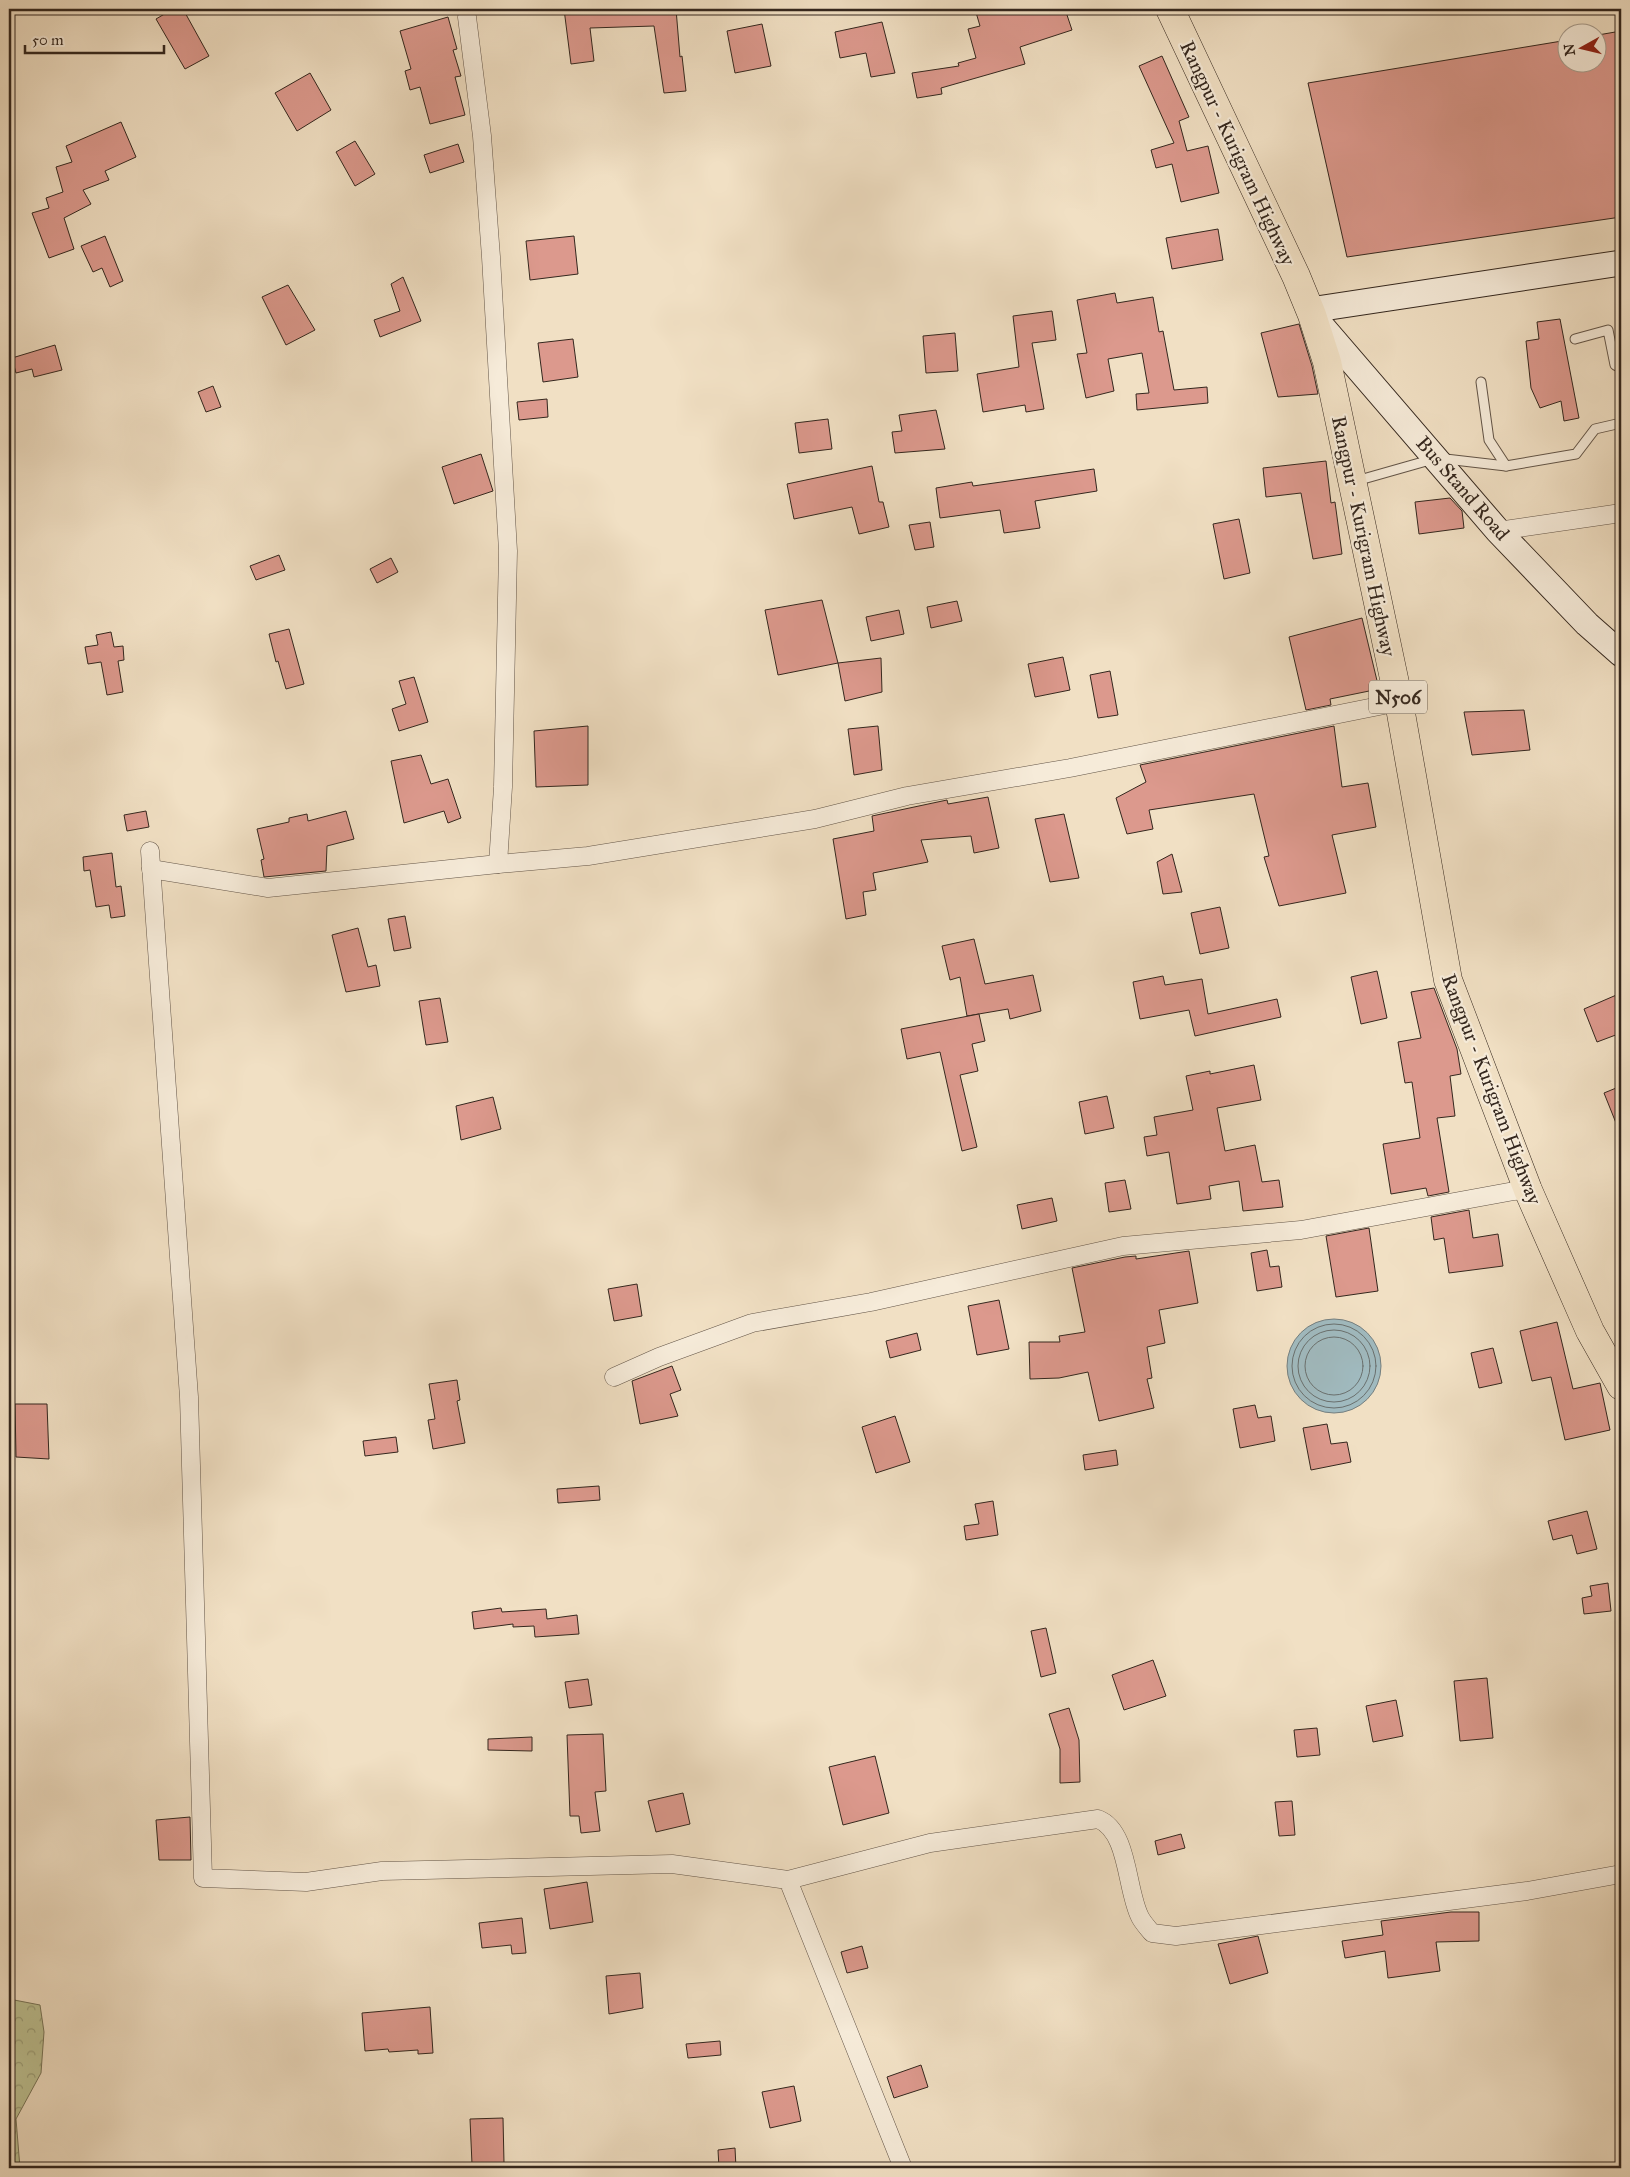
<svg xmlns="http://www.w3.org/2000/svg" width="1630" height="2177" font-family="'IM FELL Great Primer',serif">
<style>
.park{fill:url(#park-crowns);stroke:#787458}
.water{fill:#a0babf;stroke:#757f7f}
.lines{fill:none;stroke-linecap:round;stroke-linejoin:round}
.shore{stroke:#6a706e;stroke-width:1}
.building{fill:#dc998d;stroke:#34271e}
.lane-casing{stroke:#635548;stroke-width:11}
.street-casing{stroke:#635548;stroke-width:19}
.secondary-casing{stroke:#34271e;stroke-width:27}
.highway-casing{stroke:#34271e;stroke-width:29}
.lane{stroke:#f6ebd9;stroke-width:9}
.street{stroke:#f6ebd9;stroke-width:18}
.secondary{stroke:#f6ebd9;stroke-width:25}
.highway{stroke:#f1e0c4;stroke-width:28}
.labels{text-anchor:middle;stroke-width:4.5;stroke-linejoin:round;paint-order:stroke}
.shield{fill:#f6ebd9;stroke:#6e6256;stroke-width:1}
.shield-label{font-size:19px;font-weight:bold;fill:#34271e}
.street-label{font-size:20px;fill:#34271e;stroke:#f6ebd9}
</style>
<defs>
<pattern id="park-crowns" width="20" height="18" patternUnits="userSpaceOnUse" patternTransform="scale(1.25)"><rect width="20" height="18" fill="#bdc192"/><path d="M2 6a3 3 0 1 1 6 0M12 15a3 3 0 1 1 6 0" fill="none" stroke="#9a9d77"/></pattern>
</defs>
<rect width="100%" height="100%" fill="#f1e0c4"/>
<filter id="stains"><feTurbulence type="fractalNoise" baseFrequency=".004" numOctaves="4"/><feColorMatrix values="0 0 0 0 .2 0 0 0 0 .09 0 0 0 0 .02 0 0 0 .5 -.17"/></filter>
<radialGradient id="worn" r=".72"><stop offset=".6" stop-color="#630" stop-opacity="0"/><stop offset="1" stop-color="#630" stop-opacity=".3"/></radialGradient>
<path class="park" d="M9,1999L40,2005L44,2032L41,2073L16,2119L20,2168H9Z"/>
<circle class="water" cx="1334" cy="1366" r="47"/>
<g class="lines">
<g class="shore">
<circle cx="1334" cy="1366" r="42"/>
<circle cx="1334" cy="1366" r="36"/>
<circle cx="1334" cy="1366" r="29"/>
</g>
</g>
<g class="building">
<path d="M173,9H183L209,56L185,69L156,19Z"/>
<path d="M564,9H676L680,57L682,56L686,91L664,93L654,26L590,28L594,61L571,64Z"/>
<path d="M975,9H1065L1072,30L1020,47L1025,64L941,88L942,94L917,98L912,73L959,66L958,63L976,58L968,29L980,26Z"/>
<path d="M448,17L457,49L453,50L461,76L455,77L465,115L430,124L420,87L410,90L405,71L411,69L400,31Z"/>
<path d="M882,22L895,73L871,77L866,53L840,58L835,32Z"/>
<path d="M762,24L771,66L735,73L727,31Z"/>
<path d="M1621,31V217L1347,257L1308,83L1568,40V62H1598V35Z"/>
<path d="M1162,56L1189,117L1179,121L1187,151L1208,146L1219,193L1181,202L1172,164L1156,168L1151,150L1174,143L1139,66Z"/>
<path d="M310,73L331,110L297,131L275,93Z"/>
<path d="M121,122L136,157L105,171L109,180L83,190L91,204L64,218L74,249L49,258L32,213L49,208L46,198L63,192L56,167L72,162L66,146Z"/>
<path d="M355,141L375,174L355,186L336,152Z"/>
<path d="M458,144L464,162L430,173L424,155Z"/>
<path d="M1218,229L1223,260L1172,269L1166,238Z"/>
<path d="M105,236L123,281L110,287L102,268L93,272L81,246Z"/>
<path d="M574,236L578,274L530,280L526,241Z"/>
<path d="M403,277L421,321L380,337L374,320L400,311L391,284Z"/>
<path d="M288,285L315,330L286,345L262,297Z"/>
<path d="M1115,293L1117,303L1153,297L1159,332L1163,331L1174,390L1207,387L1208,403L1137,410L1136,394L1149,393L1142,353L1108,359L1114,391L1086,398L1077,354L1087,353L1077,300Z"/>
<path d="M1052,311L1056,340L1032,343L1044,409L1026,412L1025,405L983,412L977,374L1019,367L1013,316Z"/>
<path d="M1560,319L1579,418L1564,421L1561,401L1540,408L1531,388L1526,341L1539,339L1537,322Z"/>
<path d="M1299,324L1312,366L1318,394L1278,397L1261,333Z"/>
<path d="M955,333L958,371L926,373L923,336Z"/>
<path d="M573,339L578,377L543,382L538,343Z"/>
<path d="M55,345L62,370L34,377L32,369L16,373L12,358Z"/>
<path d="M213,386L221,407L206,412L198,392Z"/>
<path d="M547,399L548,417L519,420L517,402Z"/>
<path d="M936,410L945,449L895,453L892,432L902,431L899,415Z"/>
<path d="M828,419L832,449L799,453L795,423Z"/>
<path d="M481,454L493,491L454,504L442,467Z"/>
<path d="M1326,461L1331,503L1335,502L1342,554L1313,559L1301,493L1266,497L1263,468Z"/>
<path d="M872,466L879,502H883L889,527L859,534L852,507L794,519L787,484Z"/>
<path d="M1094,469L1097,491L1035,501L1040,528L1004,533L1000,510L940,518L936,488L972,482L973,486Z"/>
<path d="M1450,498L1462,511L1464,528L1419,534L1415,502Z"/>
<path d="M1239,519L1250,573L1224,579L1213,524Z"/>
<path d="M930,522L934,547L915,550L909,525Z"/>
<path d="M279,555L285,570L256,580L250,566Z"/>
<path d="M391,558L398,572L377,583L370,569Z"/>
<path d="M822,600L838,663L778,675L765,610Z"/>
<path d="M957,601L962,621L931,628L927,607Z"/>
<path d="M899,610L904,634L871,641L866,617Z"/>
<path d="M1362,618L1379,689L1330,699L1331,705L1306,710L1289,637Z"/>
<path d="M289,629L304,684L286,689L278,661L276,662L269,634Z"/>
<path d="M111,632L114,647L123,646L124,660L118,661L123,692L107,695L101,662L88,664L85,647L98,645L96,635Z"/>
<path d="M1063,657L1070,690L1035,697L1028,664Z"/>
<path d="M881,658L882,692L845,701L838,663Z"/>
<path d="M1110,671L1118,715L1098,718L1090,675Z"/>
<path d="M414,677L428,722L399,731L392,709L406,704L399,681Z"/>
<path d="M1524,710L1530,750L1472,755L1464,712Z"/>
<path d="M588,726V785L536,787L534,731Z"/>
<path d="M878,726L882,770L854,775L848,729Z"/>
<path d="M1334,726L1342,787L1368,783L1376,827L1332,835L1346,893L1279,906L1264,857L1269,856L1254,794L1149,810L1153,829L1127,834L1116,798L1146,782L1140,765Z"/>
<path d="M421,755L431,784L448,779L461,818L448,823L444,811L404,823L391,761Z"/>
<path d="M988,797L999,848L974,853L971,836L921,840L928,862L873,873L876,890L863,892L866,915L846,919L833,839L874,831L872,816L947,800L948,804Z"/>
<path d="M146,811L149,827L127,831L124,815Z"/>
<path d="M346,811L354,839L327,846L326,871L264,877L261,860L264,859L257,829L289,822V818L307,814L308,821Z"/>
<path d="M1064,814L1079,878L1050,882L1035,819Z"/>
<path d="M112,853L116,887L121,886L125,916L111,918L109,905L96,907L90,870L84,871L83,857Z"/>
<path d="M1172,854L1182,892L1163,894L1157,862Z"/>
<path d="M1220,907L1229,948L1200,954L1191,913Z"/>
<path d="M405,916L411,948L394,951L388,919Z"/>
<path d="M358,928L368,967L376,965L380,986L346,992L332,935Z"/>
<path d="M974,939L985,984L1033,975L1041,1011L1010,1019L1008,1009L967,1016L960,977L950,980L942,946Z"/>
<path d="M1377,971L1387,1018L1361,1024L1351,977Z"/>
<path d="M1163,976L1165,985L1202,979L1208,1014L1277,999L1281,1017L1195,1036L1189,1010L1140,1019L1133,982Z"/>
<path d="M1434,988L1457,1049L1461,1074L1450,1076L1455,1116L1437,1118L1449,1192L1428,1196L1426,1188L1391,1194L1383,1144L1420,1138L1412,1082L1405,1083L1398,1042L1421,1038L1411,992Z"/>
<path d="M1621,993V1033L1597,1042L1584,1009Z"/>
<path d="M440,998L448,1042L426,1045L419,1001Z"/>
<path d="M979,1014L985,1041L972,1044L978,1071L960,1075L977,1147L962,1151L940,1052L907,1059L901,1029Z"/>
<path d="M1254,1065L1261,1100L1217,1108L1225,1151L1255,1145L1262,1182L1279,1180L1283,1207L1243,1211L1239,1181L1209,1186L1211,1199L1177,1204L1169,1152L1147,1156L1144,1137L1157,1135L1154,1117L1193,1110L1186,1076L1210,1071V1074Z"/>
<path d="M1621,1086V1133H1620L1604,1093Z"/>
<path d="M1107,1096L1114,1128L1085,1134L1079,1102Z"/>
<path d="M493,1097L501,1129L461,1140L456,1106Z"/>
<path d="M1125,1180L1131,1209L1109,1212L1105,1183Z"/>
<path d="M1052,1198L1057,1221L1022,1229L1017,1205Z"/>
<path d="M1469,1210L1473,1238L1498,1234L1503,1266L1449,1273L1444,1238L1434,1240L1431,1217Z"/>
<path d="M1369,1228L1378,1291L1336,1297L1326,1236Z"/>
<path d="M1267,1250L1270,1267L1279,1266L1282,1287L1257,1291L1251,1253Z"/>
<path d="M1189,1251L1198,1303L1159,1310L1165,1343L1147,1347L1152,1378L1147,1379L1154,1408L1099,1421L1088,1372L1059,1378L1030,1379L1029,1342H1060L1059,1336L1085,1332L1072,1268L1125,1257L1136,1256V1259Z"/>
<path d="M637,1284L642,1316L614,1321L608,1289Z"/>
<path d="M999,1300L1009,1349L977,1355L968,1306Z"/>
<path d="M1557,1322L1573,1389L1600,1383L1610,1430L1565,1440L1551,1377L1532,1381L1520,1331Z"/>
<path d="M917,1333L921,1350L890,1358L886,1341Z"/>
<path d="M1493,1348L1502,1383L1479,1388L1471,1353Z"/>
<path d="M672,1366L681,1390L670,1394L678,1416L640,1424L632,1381Z"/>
<path d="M457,1380L460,1400L457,1401L465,1443L433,1449L428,1420L435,1419L429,1384Z"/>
<path d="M15,1404H47L49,1459L16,1457Z"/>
<path d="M1255,1405L1258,1418L1271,1416L1275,1441L1240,1448L1233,1409Z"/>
<path d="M895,1416L910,1462L876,1473L862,1427Z"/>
<path d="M1327,1424L1331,1444L1347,1442L1351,1462L1311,1470L1303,1428Z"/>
<path d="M396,1437L398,1452L365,1456L363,1441Z"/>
<path d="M1116,1450L1118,1465L1085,1470L1083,1455Z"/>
<path d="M599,1486L600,1500L558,1503L557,1489Z"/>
<path d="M993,1501L998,1535L966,1540L964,1526L979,1524L975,1504Z"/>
<path d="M1587,1511L1597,1549L1577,1554L1572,1535L1553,1540L1548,1521Z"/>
<path d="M1608,1583L1611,1611L1584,1614L1582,1598L1592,1596L1590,1586Z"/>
<path d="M501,1608L502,1612L546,1609L547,1619L577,1615L579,1634L535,1637L534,1626L513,1627V1624L474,1629L472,1612Z"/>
<path d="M1046,1628L1056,1673L1041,1677L1031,1631Z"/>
<path d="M1153,1660L1166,1696L1124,1710L1112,1675Z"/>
<path d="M1487,1678L1493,1738L1460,1741L1454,1681Z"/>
<path d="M588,1679L592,1705L569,1708L565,1682Z"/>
<path d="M1396,1700L1403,1736L1373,1742L1366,1706Z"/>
<path d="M1069,1708L1079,1740L1080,1782L1060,1783V1749L1049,1714Z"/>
<path d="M1317,1728L1320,1755L1297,1757L1294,1730Z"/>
<path d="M603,1734L606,1791L595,1792L600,1831L581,1833L579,1816H570L567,1735Z"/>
<path d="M532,1737V1751L488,1750V1739Z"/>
<path d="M875,1756L889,1813L843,1825L829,1767Z"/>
<path d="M683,1793L690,1824L656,1832L648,1801Z"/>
<path d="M1292,1801L1295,1835L1279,1836L1275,1802Z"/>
<path d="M190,1817L191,1860H159L156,1820Z"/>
<path d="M1181,1834L1185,1848L1158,1855L1155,1841Z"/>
<path d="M587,1882L593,1922L550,1929L544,1889Z"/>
<path d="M1451,1912H1479V1941L1436,1942L1440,1971L1388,1978L1385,1951L1345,1958L1342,1941L1383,1935L1381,1921Z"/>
<path d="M522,1918L526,1953L512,1954L511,1945L482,1948L479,1923Z"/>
<path d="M1258,1936L1268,1973L1230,1984L1218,1944Z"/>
<path d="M862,1946L868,1968L847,1973L841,1952Z"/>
<path d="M640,1973L643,2008L609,2014L606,1976Z"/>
<path d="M430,2007L433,2053L418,2054V2050L389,2052L388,2049L365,2051L362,2013Z"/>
<path d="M720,2041L721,2055L688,2058L686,2044Z"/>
<path d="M921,2065L928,2087L894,2098L887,2077Z"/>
<path d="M794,2086L801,2121L770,2128L762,2092Z"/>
<path d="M503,2118L504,2163L472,2164L470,2119Z"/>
<path d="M735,2148L736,2168H719L718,2150Z"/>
</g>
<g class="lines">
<g class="lane-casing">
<g id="lane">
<path d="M1575,339L1608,330L1615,365L1621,368"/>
<path d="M1481,382L1489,440L1506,466L1576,454L1595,429L1621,423"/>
<path d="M1356,481L1437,458L1506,466"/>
</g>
</g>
<g class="street-casing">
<g id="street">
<path d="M467,17L482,136L491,257L508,551L503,787L498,864L588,856L815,819L907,796L1070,768L1399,702"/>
<path d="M1498,531L1621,513"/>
<path d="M150,851L189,1397L203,1878L306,1882L382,1871L672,1864L788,1880L903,2168"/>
<path d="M151,869L268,888L498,864"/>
<path d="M614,1377L659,1357L752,1323L871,1302L1123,1246L1301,1230L1514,1191L1528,1190"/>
<path d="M788,1880L930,1843L1098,1819C1129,1831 1126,1890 1140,1917C1143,1923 1148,1928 1152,1933L1176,1936L1527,1891L1621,1874"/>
</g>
</g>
<g class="secondary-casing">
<g id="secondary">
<path d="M1310,310L1621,263"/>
<path d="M1313,316L1498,531L1587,624L1621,654"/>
</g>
</g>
<g class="highway-casing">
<path id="highway" d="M1170,9L1296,276L1312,315L1327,362L1399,702L1448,980L1528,1190L1590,1331L1621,1386"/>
</g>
<use href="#lane" class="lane"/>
<use href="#street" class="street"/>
<use href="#secondary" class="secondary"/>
<use href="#highway" class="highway"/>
</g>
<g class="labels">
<rect class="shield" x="1369" y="680.5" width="58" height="33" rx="4"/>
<g class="shield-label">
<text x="1398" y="704">N506</text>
</g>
<g class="street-label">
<text transform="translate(1238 153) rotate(65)" y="7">Rangpur - Kurigram Highway</text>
<text transform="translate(1463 488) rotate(49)" y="7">Bus Stand Road</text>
<text transform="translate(1364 536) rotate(78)" y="7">Rangpur - Kurigram Highway</text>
<text transform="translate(1492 1089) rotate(69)" y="7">Rangpur - Kurigram Highway</text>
</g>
</g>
<rect width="1630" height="2177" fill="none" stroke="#f1e0c4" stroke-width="30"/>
<rect x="10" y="10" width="1610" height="2157" fill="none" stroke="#34271e" stroke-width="2.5"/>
<rect x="15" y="15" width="1600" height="2147" fill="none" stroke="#34271e"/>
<g transform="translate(1582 48) rotate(262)"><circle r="24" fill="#f6ebd9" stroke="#a89d8e"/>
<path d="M0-4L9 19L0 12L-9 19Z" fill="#8f2418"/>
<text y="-8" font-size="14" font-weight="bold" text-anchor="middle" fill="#34271e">N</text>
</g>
<path d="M25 45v8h139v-8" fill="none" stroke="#34271e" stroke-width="2.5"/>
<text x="32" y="45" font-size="15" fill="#34271e" stroke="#f6ebd9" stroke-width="4" paint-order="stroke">50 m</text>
<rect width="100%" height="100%" filter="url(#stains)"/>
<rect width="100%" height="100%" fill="url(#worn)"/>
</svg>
